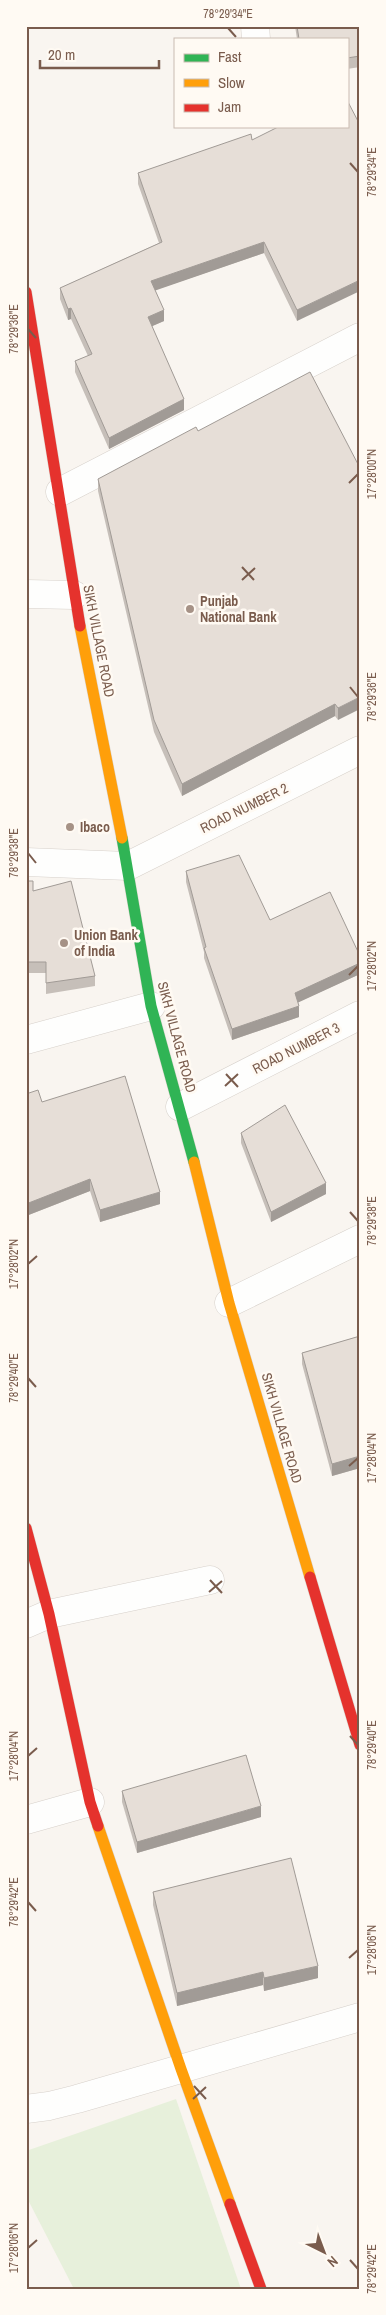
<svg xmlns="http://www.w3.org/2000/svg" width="386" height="2315" font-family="'Archivo Narrow',sans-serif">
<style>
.green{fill:#e7f0db}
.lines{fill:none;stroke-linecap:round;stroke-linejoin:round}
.street-casing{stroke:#d7d1cb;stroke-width:29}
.fast-casing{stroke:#d9d2cb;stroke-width:12}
.slow-casing{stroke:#d9d2cb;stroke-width:12}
.jam-casing{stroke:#d9d2cb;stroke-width:12}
.street{stroke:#fefefd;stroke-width:28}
.fast{stroke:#30b455;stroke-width:11}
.slow{stroke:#ff9f0a;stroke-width:11}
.jam{stroke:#e5322d;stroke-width:11}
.wall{fill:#c6bfb9}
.shaded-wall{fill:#a19b96}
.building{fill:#e6ded7;stroke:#a19b96}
.ticks{fill:none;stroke:#7a5c4d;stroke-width:2}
.poi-dot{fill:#a69286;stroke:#fffaf3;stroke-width:2}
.labels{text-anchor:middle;stroke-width:5;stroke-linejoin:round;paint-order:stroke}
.poi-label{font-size:14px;font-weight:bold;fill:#7a5c4d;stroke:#fffaf3;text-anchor:start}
.street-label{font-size:14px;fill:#7a5c4d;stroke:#fffaf3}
.neatline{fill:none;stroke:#7a5c4d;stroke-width:2}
.ticks-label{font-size:12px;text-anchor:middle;fill:#7a5c4d}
</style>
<rect width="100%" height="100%" fill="#f9f5f0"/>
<path class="green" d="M176,2099L241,2289H74L26,2196V2151Z"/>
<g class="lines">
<g class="street-casing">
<g id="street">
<path d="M255,26L256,39"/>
<path d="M60,492L360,337"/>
<path d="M26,594L74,595"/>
<path d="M26,862L128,866L360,750"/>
<path d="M26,1040L151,1006"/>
<path d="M180,1107L360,1015"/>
<path d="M229,1303L360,1239"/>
<path d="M26,1624L49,1614L210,1580"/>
<path d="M26,1820L90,1802"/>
<path d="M26,2109L49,2106L77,2099L360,2017"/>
</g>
</g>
<g class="fast-casing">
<path id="fast" d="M122,838L151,1006L194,1162"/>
</g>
<g class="slow-casing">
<g id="slow">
<path d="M80,626L122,838"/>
<path d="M194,1162L229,1303L310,1577"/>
<path d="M98,1826L181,2069L230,2204"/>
</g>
</g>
<g class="jam-casing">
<g id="jam">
<path d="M26,292L80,626"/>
<path d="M26,1528L49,1614L90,1802L98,1826"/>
<path d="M310,1577L360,1745"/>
<path d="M230,2204L261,2289"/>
</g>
</g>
<use href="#street" class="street"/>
<use href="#fast" class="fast"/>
<use href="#slow" class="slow"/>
<use href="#jam" class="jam"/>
</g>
<g class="wall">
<path d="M295,26H359L360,33V67L347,69V39H297Z"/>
<path d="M347,126L297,321L264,253L155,290L164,321L152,326L184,410L109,449L75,372V361L88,356L71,319L68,320L60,299V288L159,243L138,184V173L252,140Z"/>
<path d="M198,431L360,468L338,720L335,716L182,796L154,732L98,491V479Z"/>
<path d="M186,871L270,920L360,956V974L298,1002L299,1017L232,1040L204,958V952L186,882Z"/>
<path d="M26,881L95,976V986L46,994V973H26Z"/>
<path d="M360,1042V1056L358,1053V1043Z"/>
<path d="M26,1094L42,1102L160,1204L100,1222L90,1191L26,1216Z"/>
<path d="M241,1133L326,1194L271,1222L241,1143Z"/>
<path d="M360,1336V1468L332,1476L302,1364V1353Z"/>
<path d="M122,1791L261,1817L137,1853L122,1802Z"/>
<path d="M153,1892L318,1978L264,1991L263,1985L177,2006L153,1905Z"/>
</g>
<g class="shaded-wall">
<path d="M264,242V253L151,292V281Z"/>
<path d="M360,280V291L297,321V310Z"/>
<path d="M71,308V319L68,320V309Z"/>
<path d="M164,310V321L148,328V317Z"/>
<path d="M184,399V410L109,449V438Z"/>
<path d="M360,697V709L338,720V708Z"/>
<path d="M335,704V716L182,796V784Z"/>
<path d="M360,963V974L295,1004V993Z"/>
<path d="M299,1006V1017L232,1040V1029Z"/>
<path d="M90,1179V1191L26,1216V1204Z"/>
<path d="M326,1183V1194L271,1222V1212Z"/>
<path d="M160,1192V1204L100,1222V1210Z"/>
<path d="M360,1456V1468L332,1476V1464Z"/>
<path d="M261,1806V1817L137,1853V1842Z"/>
<path d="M318,1966V1978L264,1991V1978Z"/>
<path d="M263,1972V1985L177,2006V1993Z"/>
</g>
<g class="building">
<path d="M297,26H359L360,33V56L347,58V39H299Z"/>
<path d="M347,100L360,125V280L297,310L264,242L151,281L164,310L148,317L184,399L109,438L75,361L92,354L71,308L68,309L60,288L162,242L138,173L251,134L252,140L280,126H347Z"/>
<path d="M310,372L360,468V697L338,708L335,704L182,784L154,720L98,479L196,427L198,431Z"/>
<path d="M239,855L270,920L330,892L360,956V963L295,993L299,1006L232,1029L204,948L206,947L186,871Z"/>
<path d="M26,881H33V891L71,881L95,976L46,983V962H26Z"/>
<path d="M125,1076L160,1192L100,1210L90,1179L26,1204V1094L38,1090L42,1102Z"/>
<path d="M285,1105L326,1183L271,1212L241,1133Z"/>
<path d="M360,1336V1456L332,1464L302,1353Z"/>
<path d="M246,1755L261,1806L137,1842L122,1791Z"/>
<path d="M291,1858L318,1966L264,1978L263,1972L177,1993L153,1892Z"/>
</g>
<path class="ticks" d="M228,28L236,37M350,163L358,172M28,329L36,338M349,483L358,474M242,567L254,580M242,580L255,568M350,687L358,697M28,853L36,863M349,975L358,966M226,1074L238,1087M225,1086L238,1074M350,1212L358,1221M28,1264L37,1256M28,1378L36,1387M349,1466L358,1458M210,1580L222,1593M209,1592L222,1581M350,1736L358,1745M28,1756L37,1748M28,1902L36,1911M349,1958L358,1950M194,2086L206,2099M193,2099L206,2087M28,2248L37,2240M350,2260L358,2269"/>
<g class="poi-dot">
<circle cx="190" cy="609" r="5"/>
<circle cx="70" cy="827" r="5"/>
<circle cx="64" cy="943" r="5"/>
</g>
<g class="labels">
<g class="poi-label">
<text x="200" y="606">Punjab<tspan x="200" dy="16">National Bank</tspan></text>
<text x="80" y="832">Ibaco</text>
<text x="74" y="940">Union Bank<tspan x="74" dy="16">of India</tspan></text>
</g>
<g class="street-label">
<text transform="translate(99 641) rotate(79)" y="5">SIKH VILLAGE ROAD</text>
<text transform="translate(244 808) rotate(-26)" y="5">ROAD NUMBER 2</text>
<text transform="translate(177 1037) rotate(75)" y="5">SIKH VILLAGE ROAD</text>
<text transform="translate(296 1048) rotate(-27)" y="5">ROAD NUMBER 3</text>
<text transform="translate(282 1428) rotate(74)" y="5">SIKH VILLAGE ROAD</text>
</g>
</g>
<rect width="386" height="2315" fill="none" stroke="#fffaf3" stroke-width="55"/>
<rect x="174" y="38" width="175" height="90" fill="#fffaf3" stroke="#cabbb1"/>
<rect x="184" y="54" width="25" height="8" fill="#30b455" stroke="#cabbb1"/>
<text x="218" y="62" font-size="15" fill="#7a5c4d">Fast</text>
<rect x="184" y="79" width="25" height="8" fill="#ff9f0a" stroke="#cabbb1"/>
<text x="218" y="88" font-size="15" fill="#7a5c4d">Slow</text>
<rect x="184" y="104" width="25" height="8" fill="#e5322d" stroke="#cabbb1"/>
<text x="218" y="112" font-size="15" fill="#7a5c4d">Jam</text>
<g transform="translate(324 2252) rotate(138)" stroke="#fffaf3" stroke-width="4" paint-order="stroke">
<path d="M0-4L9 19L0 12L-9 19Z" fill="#7a5c4d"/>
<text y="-8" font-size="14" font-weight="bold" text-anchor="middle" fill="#7a5c4d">N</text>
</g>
<path d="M40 60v8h119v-8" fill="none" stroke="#7a5c4d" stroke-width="2.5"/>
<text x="48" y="60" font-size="15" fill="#7a5c4d" stroke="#fffaf3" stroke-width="4" paint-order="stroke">20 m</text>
<rect x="28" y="28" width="330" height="2260" class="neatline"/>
<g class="ticks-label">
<text x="228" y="18">78°29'34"E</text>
<text transform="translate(372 172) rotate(-90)" y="4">78°29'34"E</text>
<text transform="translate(14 329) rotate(-90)" y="4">78°29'36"E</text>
<text transform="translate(372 474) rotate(-90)" y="4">17°28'00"N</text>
<text transform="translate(372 697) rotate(-90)" y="4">78°29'36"E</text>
<text transform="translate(14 853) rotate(-90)" y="4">78°29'38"E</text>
<text transform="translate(372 966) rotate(-90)" y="4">17°28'02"N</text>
<text transform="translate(372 1221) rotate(-90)" y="4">78°29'38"E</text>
<text transform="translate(14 1264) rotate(-90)" y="4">17°28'02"N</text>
<text transform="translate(14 1378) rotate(-90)" y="4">78°29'40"E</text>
<text transform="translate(372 1458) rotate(-90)" y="4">17°28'04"N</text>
<text transform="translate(372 1745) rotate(-90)" y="4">78°29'40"E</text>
<text transform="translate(14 1756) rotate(-90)" y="4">17°28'04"N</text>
<text transform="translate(14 1902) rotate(-90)" y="4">78°29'42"E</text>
<text transform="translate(372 1950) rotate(-90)" y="4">17°28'06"N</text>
<text transform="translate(14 2248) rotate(-90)" y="4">17°28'06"N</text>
<text transform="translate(372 2269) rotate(-90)" y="4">78°29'42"E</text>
</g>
</svg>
